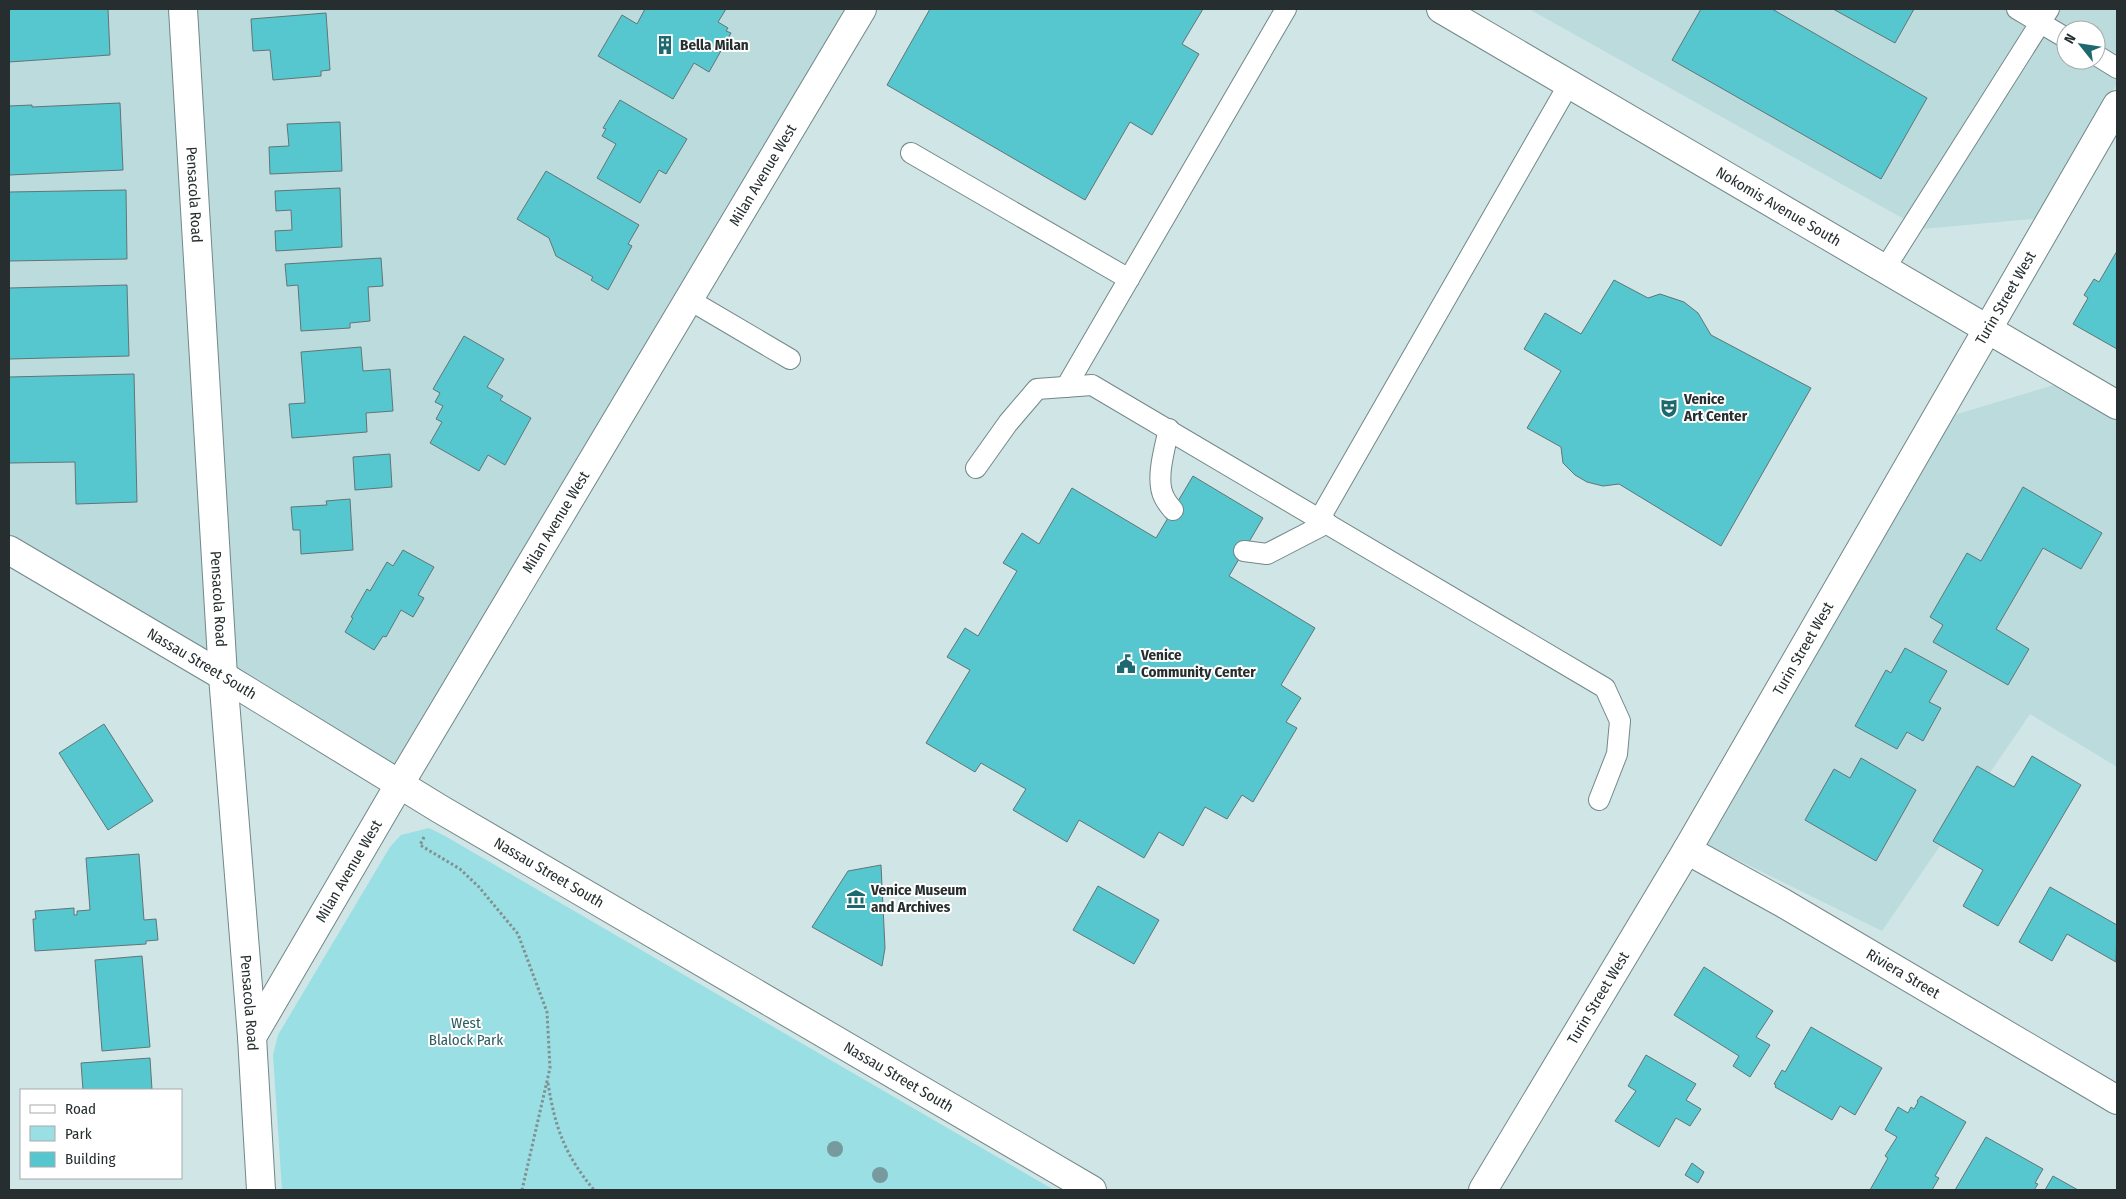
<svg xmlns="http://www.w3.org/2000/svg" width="2126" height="1199" font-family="'Fira Sans Condensed',sans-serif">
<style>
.built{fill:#bcdbdd;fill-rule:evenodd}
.green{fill:#99dfe4}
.building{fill:#57c7cf;stroke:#617576}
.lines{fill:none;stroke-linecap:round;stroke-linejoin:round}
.lane-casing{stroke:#738789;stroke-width:22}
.street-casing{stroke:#738789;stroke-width:30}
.path{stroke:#819091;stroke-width:3;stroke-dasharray:2.5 2.5;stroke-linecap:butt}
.lane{stroke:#fff;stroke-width:20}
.street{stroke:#fff;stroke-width:28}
.tree{fill:#769a9d}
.labels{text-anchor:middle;stroke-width:4;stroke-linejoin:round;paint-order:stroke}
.poi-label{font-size:15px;font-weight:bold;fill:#262e2f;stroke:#fff;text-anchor:start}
.street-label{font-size:15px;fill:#262e2f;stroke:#fff}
.park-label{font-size:15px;fill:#2d5d61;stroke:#fff}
</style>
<rect width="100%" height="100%" fill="#cfe5e6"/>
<g class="built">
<path d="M9,9H848L397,768L9,542Z"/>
<path d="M1529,9H2117V83L2041,218L1922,229ZM2066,30H2096V60H2066Z"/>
<path d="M2077,378L2117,402V767L2030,714L1882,931L1695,839L1941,419Z"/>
</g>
<path class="green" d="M429,828L445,836L1054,1190H282L273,1055L278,1035L390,847L401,835Z"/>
<g class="building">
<path d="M9,9H108L110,55L9,62Z"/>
<path d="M645,9H726L718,22L728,28L726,31L731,33L709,72L694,63L673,99L598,56L622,15L637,24Z"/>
<path d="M930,9H1203L1182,44L1199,54L1152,135L1130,122L1085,200L887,85Z"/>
<path d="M1701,9H1772L1927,98L1881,179L1672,60Z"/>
<path d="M1833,9H1914L1895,43Z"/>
<path d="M326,13L330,70L321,71V76L273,80L270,50L253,51L251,19Z"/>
<path d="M620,100L687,139L666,174L659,170L640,203L597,178L616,144L602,136L606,129L603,128Z"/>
<path d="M120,103L123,170L9,175V106L32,105V107Z"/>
<path d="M340,122L342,171L270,174L269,147L289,146L287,124Z"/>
<path d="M546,171L639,225L628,244L632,246L608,290L591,280L593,277L556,256L549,238L517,219Z"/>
<path d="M340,188L342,247L276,251L275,231L292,230L291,210L276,211L275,191Z"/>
<path d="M126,190L127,259L9,261V192Z"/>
<path d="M2117,251V349L2073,324L2088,298L2084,295L2094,279L2099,282Z"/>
<path d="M381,258L383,286L368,287L370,321L350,323V328L301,331L298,285L287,286L285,264Z"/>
<path d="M1614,280L1648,298L1660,294L1684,302L1698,313L1711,335L1811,388L1721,546L1619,484L1603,486L1587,482L1575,475L1563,463L1561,447L1527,428L1561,371L1524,349L1545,313L1581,334Z"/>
<path d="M127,285L129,356L9,359V288Z"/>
<path d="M464,336L504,359L487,387L503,396L500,400L531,418L505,465L488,455L479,471L430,443L442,422L436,419L443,406L435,402L440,393L433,389Z"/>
<path d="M361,347L363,371L390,369L393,411L366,413L367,432L292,438L289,404L305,403L301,352Z"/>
<path d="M134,374L137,502L76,504L75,462L9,463V377Z"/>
<path d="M390,454L392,487L355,490L353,457Z"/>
<path d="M1193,476L1263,518L1229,576L1315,628L1281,685L1301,698L1286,722L1297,728L1253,802L1242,795L1227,819L1205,807L1183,846L1159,832L1144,858L1079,820L1067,842L1013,810L1026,789L981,763L975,772L926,743L970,670L947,657L965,628L978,636L1017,571L1003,563L1022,533L1039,544L1072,488L1156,538Z"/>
<path d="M2023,487L2102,533L2081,569L2043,548L1996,629L2029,649L2008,685L1933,642L1943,625L1930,617L1967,553L1981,561Z"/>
<path d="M350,499L353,550L301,554L300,530H293L291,507L327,505L326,501Z"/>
<path d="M403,550L434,567L418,595L424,598L413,617L401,610L386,637L383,636L374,650L345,632L353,618L351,617L367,589L370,591L387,562L393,566Z"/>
<path d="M1905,648L1947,671L1929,702L1941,708L1923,741L1907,732L1897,749L1855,726L1886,670L1891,673Z"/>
<path d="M104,724L153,801L108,830L59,753Z"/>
<path d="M2032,756L2081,785L1998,926L1963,906L1983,870L1933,841L1977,766L2014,787Z"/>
<path d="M1861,758L1916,790L1876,861L1805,820L1834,769L1850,778Z"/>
<path d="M139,854L144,920L156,919L158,940L146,941V944L35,951L33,919H36L35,911L74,908V915H77V911L90,910L86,858Z"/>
<path d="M881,865L885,948L882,966L812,927L848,871Z"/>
<path d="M1098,886L1159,920L1134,964L1073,930Z"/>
<path d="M2050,887L2117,925L2116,962L2067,934L2052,961L2019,942Z"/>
<path d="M142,956L150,1047L102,1051L95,960Z"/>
<path d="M1704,967L1773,1011L1756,1037L1770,1045L1750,1077L1733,1066L1739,1056L1674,1015Z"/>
<path d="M1811,1027L1882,1068L1855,1115L1840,1106L1832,1120L1775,1087L1776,1085L1774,1084L1782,1070L1785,1072Z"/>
<path d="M1646,1055L1696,1084L1686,1100L1701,1109L1690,1126L1676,1118L1659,1147L1615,1121L1636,1091L1628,1086Z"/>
<path d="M150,1058L152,1090H83L81,1063Z"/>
<path d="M1921,1096L1966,1122L1935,1176L1939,1178L1932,1190H1870L1888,1158L1885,1156L1897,1137L1885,1130L1898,1107L1908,1113L1911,1107L1914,1109L1918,1102L1917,1101Z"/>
<path d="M1986,1137L2043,1169L2035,1183L2038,1184L2034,1190H1955Z"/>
<path d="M1692,1163L1704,1172L1698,1183L1685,1175Z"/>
<path d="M2053,1176L2078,1190H2045Z"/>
</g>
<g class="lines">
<g class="lane-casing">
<g id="lane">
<path d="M2017,9L2066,38"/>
<path d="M2096,55L2117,68"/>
<path d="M911,153L1129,279"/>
<path d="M1884,270L2049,9"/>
<path d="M688,299L790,359"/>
<path d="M1066,387L1286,9"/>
<path d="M1169,429C1165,447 1155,480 1164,497C1166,502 1170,506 1173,510"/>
<path d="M976,468L1008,423L1037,389L1092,385L1605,688L1620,721L1617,754L1599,800"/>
<path d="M1320,518L1569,84"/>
<path d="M1244,551L1267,554L1327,523"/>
</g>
</g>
<g class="street-casing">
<g id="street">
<path id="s1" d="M183,9L223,676L252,1037L261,1190"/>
<path id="s2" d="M1441,9L2117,405"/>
<path id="s3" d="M9,550L223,676L440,809L1092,1190"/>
<path id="s4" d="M1687,850L1783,903L2117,1100"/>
<path id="s5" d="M252,1037L399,785L862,9"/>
<path id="s6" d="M1483,1190L1687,850L2117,105"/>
</g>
</g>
<g class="path">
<path d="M424,837L420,845L460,869L479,887L518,934L547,1012L550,1068L522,1190"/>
<path d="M548,1083C555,1128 565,1155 594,1190"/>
</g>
<use href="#lane" class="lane"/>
<use href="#street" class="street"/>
</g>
<g class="tree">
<circle cx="835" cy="1149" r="8"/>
<circle cx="880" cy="1175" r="8"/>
</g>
<defs>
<g id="building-bare" transform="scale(1.5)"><path d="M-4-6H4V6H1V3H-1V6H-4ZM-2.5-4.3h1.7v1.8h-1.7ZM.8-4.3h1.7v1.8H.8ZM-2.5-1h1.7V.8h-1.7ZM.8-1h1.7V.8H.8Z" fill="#1d696f" stroke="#fff" stroke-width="2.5" paint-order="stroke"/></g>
<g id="theatre-bare" transform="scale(1.5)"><path d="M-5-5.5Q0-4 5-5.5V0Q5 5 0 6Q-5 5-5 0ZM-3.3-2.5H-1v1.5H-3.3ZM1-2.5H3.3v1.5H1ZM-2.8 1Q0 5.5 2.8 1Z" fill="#1d696f" stroke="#fff" stroke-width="2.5" paint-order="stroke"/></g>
<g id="civic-bare" transform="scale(1.5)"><path d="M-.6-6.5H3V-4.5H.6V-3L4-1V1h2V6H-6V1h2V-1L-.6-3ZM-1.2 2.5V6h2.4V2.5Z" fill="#1d696f" stroke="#fff" stroke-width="2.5" paint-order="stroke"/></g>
<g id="museum-bare" transform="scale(1.5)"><path d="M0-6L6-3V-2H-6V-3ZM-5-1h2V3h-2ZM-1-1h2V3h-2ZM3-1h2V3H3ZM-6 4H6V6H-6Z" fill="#1d696f" stroke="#fff" stroke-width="2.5" paint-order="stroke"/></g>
</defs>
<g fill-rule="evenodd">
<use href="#building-bare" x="665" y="45"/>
<use href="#theatre-bare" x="1669" y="408"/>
<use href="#civic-bare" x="1126" y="664"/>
<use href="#museum-bare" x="856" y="899"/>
</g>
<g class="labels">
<g class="poi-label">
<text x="680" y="50">Bella Milan</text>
<text x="1684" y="404">Venice<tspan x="1684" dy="17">Art Center</tspan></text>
<text x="1141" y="660">Venice<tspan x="1141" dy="17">Community Center</tspan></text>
<text x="871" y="895">Venice Museum<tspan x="871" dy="17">and Archives</tspan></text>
</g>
<g class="street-label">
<text dy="5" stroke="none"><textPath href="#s5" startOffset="1002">Milan Avenue West</textPath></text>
<text dy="5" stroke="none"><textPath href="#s1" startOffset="186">Pensacola Road</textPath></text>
<text dy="5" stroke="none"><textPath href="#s2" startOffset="391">Nokomis Avenue South</textPath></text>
<text dy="5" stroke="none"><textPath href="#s6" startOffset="1034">Turin Street West</textPath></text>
<text dy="5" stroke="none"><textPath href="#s5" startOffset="598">Milan Avenue West</textPath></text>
<text dy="5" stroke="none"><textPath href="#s1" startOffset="591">Pensacola Road</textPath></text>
<text dy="5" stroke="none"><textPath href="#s6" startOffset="629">Turin Street West</textPath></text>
<text dy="5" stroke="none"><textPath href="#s3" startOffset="224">Nassau Street South</textPath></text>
<text dy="5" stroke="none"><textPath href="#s5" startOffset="192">Milan Avenue West</textPath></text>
<text dy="5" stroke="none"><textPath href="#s3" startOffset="629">Nassau Street South</textPath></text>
<text dy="5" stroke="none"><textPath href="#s4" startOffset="249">Riviera Street</textPath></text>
<text dy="5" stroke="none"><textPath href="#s6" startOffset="224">Turin Street West</textPath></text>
<text dy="5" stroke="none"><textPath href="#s1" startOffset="996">Pensacola Road</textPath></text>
<text dy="5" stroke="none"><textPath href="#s3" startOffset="1034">Nassau Street South</textPath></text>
</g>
<g class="park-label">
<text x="466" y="1028">West<tspan x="466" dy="17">Blalock Park</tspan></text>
</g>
</g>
<rect width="2126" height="1199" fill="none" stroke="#262e2f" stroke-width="20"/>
<rect x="20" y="1089" width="162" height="90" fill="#ffffff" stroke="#a8abac"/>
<rect x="30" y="1105" width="25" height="8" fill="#ffffff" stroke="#a8abac"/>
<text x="65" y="1114" font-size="15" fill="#262e2f">Road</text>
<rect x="30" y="1126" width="25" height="15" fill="#99dfe4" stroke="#a8abac"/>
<text x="65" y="1139" font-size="15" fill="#262e2f">Park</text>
<rect x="30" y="1152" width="25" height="15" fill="#57c7cf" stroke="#a8abac"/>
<text x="65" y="1164" font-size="15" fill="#262e2f">Building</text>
<g transform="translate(2081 45) rotate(300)"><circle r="24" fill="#ffffff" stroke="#a8abac"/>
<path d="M0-4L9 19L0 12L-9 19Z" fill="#1d696f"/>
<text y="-8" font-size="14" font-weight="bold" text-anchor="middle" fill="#262e2f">N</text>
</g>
</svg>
